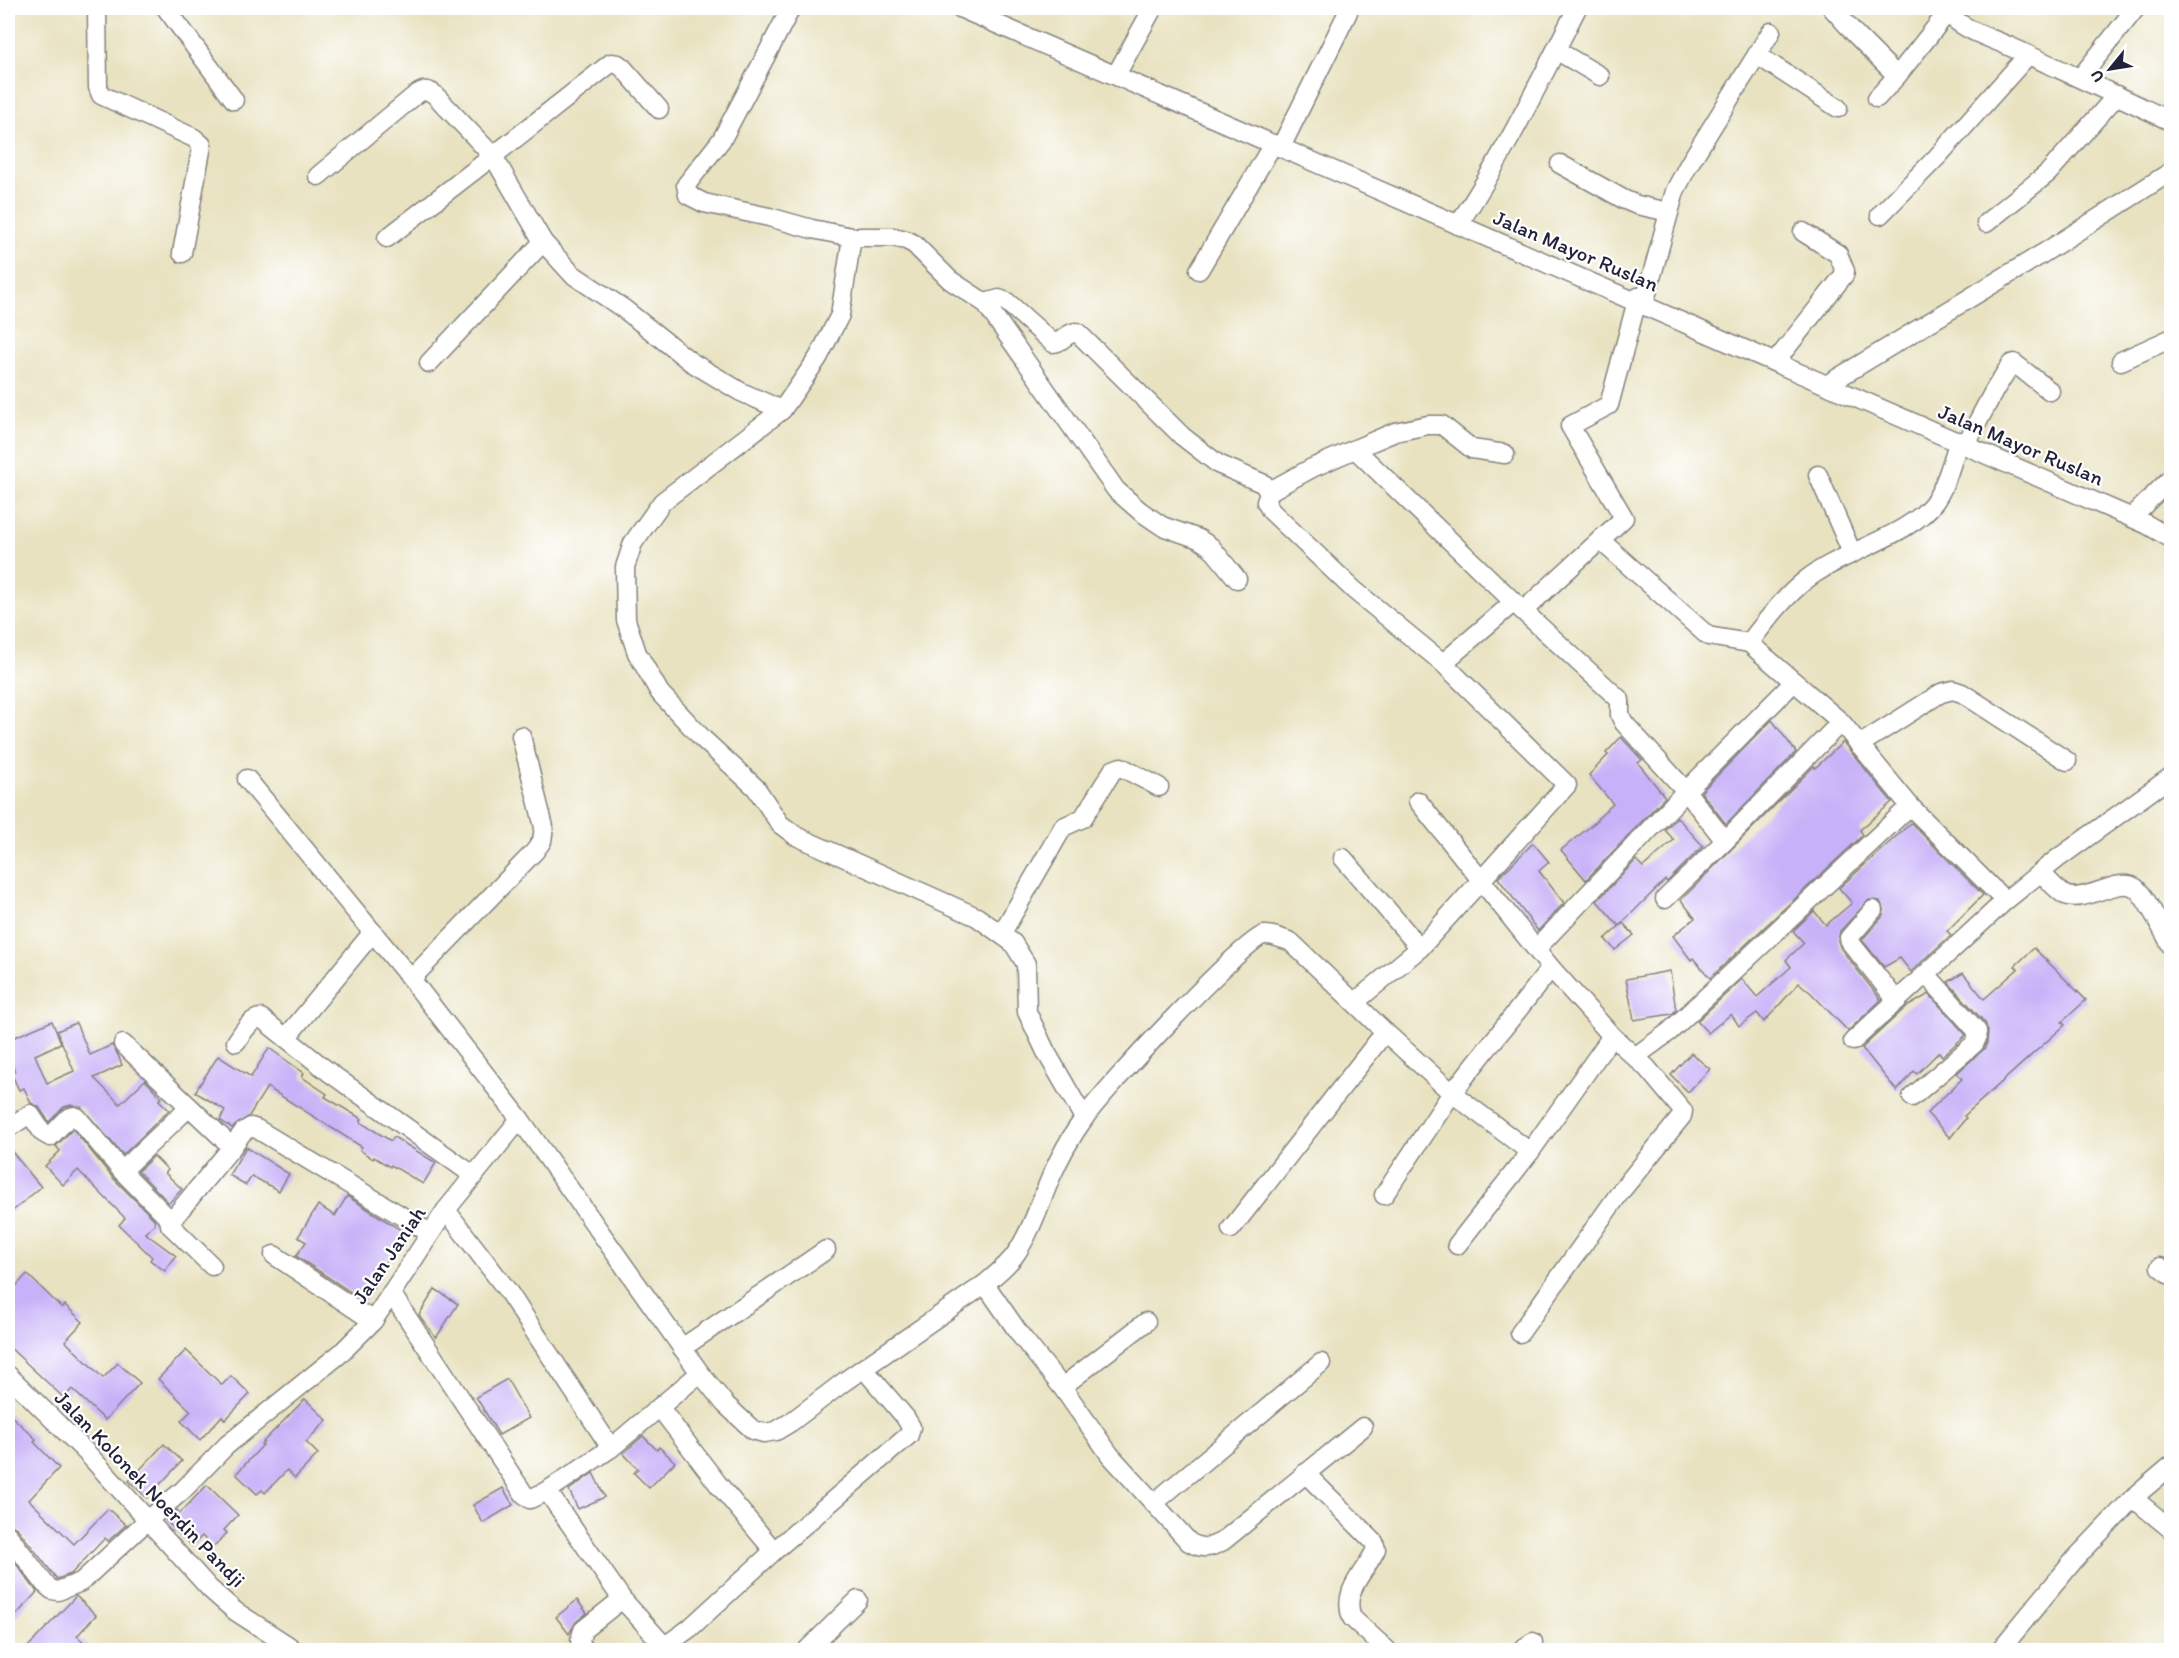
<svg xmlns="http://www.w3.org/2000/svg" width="2179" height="1658" font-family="Itim,sans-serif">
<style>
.building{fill:#c7b1f8}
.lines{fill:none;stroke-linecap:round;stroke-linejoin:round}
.minor-casing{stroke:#85827e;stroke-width:21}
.minor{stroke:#fff;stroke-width:18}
.labels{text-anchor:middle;stroke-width:4.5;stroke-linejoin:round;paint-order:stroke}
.street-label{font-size:21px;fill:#22223b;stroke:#fff}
</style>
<rect width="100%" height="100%" fill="#fff"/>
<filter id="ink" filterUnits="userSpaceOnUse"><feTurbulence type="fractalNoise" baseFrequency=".0167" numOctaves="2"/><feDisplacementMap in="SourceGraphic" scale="12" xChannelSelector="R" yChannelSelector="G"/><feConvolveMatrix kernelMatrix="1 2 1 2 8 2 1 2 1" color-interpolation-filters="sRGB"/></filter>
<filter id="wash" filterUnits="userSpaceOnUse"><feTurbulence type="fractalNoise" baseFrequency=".008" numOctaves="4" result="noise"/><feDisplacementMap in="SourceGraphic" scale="24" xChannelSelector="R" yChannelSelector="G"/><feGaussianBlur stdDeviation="1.35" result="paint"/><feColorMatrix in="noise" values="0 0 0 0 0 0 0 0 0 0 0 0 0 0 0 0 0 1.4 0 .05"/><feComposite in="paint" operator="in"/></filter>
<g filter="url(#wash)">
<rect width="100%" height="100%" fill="#e8e2c0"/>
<g id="blocks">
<g class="building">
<path d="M1772,720L1796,752L1726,824L1701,792Z"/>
<path d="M1621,737L1642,760L1638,763L1665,797L1586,880L1561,850L1598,820L1597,819L1613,804L1589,775L1608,755L1606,753Z"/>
<path d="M1843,742L1892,802L1860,830L1863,835L1710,978L1693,958L1691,960L1673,936L1695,918L1681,900L1814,766L1815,768Z"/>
<path d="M1677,817L1703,846L1667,882L1665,880L1619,926L1597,901L1636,860L1643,867L1674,840L1665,830Z"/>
<path d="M1911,823L1983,895L1947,931L1951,935L1911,972L1900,958L1884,967L1862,940L1882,917L1884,911L1880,901L1869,900L1840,931L1838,941L1841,949L1881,1000L1848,1031L1811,993L1799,983L1764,1022L1757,1013L1739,1026L1731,1014L1708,1033L1697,1021L1742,979L1757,997L1791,967L1786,960L1804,943L1793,931L1814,911L1826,925L1852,903L1839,888Z"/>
<path d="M1533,843L1549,862L1539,871L1564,903L1538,931L1498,878Z"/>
<path d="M1623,923L1634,935L1615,950L1605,939Z"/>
<path d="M2034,948L2086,1000L2062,1022L2065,1025L1964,1116L1966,1118L1950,1138L1927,1113L1962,1079L1957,1073L1984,1049L1987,1043L1988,1031L1985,1023L1948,982L1963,973L1984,999L2018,969L2015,966Z"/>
<path d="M1670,971L1676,1010L1672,1014L1634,1020L1626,979Z"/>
<path d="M1929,994L1966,1035L1942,1056L1939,1052L1917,1074L1914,1071L1897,1091L1862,1048L1905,1008Z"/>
<path d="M52,1021L61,1043L35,1055L47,1083L74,1071L57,1031L76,1023L90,1055L112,1045L118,1055L122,1065L94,1078L120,1104L145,1080L162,1098L159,1100L169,1110L123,1155L81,1107L71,1105L64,1107L49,1122L39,1107L31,1103L24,1088L19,1090L11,1073L15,1072L8,1055V1040Z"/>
<path d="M269,1048L304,1073L302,1077L327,1094L325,1097L362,1119L360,1122L391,1141L394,1137L436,1163L423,1184L391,1165L390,1167L374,1157L373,1159L360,1150L362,1147L267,1087L249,1116L232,1128L220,1120L225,1110L195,1092L218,1056L251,1077Z"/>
<path d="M1691,1053L1710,1069L1688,1092L1671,1075Z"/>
<path d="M73,1129L113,1178L154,1219L155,1223L145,1233L176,1256L165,1271L150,1260L152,1257L119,1225L125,1218L78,1170L63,1185L45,1166L60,1151L56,1146Z"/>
<path d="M8,1147L41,1187L8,1215Z"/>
<path d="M246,1147L289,1174L279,1191L252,1176L246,1185L229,1175Z"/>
<path d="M154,1156L168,1170L165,1173L182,1189L169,1203L138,1171Z"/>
<path d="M347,1196L404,1232L380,1271L382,1273L364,1301L296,1256L306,1242L298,1237L318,1205L335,1216Z"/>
<path d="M27,1274L62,1308L65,1305L83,1322L65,1341L103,1378L118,1363L140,1383L105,1420L72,1389L64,1398L8,1346V1295Z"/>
<path d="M435,1289L458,1304L436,1338L419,1315Z"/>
<path d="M186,1350L222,1385L231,1376L250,1394L225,1420L222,1416L200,1440L181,1421L191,1411L158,1379Z"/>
<path d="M507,1379L529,1418L499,1435L476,1397Z"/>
<path d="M305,1399L327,1420L306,1442L318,1454L295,1478L287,1470L265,1493L262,1490L257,1494L236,1474L263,1445L261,1444Z"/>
<path d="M8,1413L36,1439L34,1442L59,1468L29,1500L74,1544L108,1509L126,1525L108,1541L105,1538L71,1574L57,1579L17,1528L8,1524Z"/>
<path d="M643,1436L657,1450L659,1447L675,1462L649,1488L634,1473L638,1469L623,1453Z"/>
<path d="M164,1444L182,1461L147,1498L129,1481Z"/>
<path d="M593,1473L605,1497L578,1509L569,1490Z"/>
<path d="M207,1485L238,1515L224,1530L227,1533L213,1547L202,1536L192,1546L166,1521L177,1510L180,1513Z"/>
<path d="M503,1488L513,1505L483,1523L473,1505Z"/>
<path d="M8,1553L37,1592L8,1624Z"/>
<path d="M76,1596L96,1615L77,1636L92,1650H25Z"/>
<path d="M577,1600L587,1613L576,1622L569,1634L556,1617Z"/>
</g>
</g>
</g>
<g filter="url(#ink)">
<use href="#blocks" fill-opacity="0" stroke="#85827e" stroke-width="1.5"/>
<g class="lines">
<g class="minor-casing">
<g id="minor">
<path d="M97,8L98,87L101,95L194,138L202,145L182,253"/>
<path d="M166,8L234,100"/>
<path d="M791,8L722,139L686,185L688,195L704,203L769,217L812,229L852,237H893L906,240L914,244L950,280L985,303L1116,490L1140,511L1162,526L1199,539L1211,547L1237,579"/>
<path d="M960,8L2146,524L2172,539"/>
<path d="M1832,8L1856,35L1897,76L1947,13"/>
<path d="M1943,8C1962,31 1987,36 2013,48C2066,72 2119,96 2172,122"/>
<path d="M1556,50L1600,76"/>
<path d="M1757,55L1838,108"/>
<path d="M1116,75L1153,8"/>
<path d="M2080,78L2136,8"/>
<path d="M1877,98L1897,76"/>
<path d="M1281,147L1348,12"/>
<path d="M1560,164L1625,200L1637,205L1669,212"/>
<path d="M318,176L413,97C421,91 425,88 434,94L493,156L387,238"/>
<path d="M1880,215L1937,157L2028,55"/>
<path d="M1986,223L2048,173L2117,95"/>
<path d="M1458,225C1504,156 1540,81 1577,8"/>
<path d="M543,242L572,274L624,309L691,362L741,392L782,410L662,502L633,543L625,567L626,620L637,653L660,693L703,739L756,788L780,824L796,836L977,917L1013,943L1026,964L1027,1012L1046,1052L1084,1118"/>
<path d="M1199,270L1273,144"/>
<path d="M985,303L999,299L1007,302L1053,343C1063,343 1066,332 1077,332L1182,436L1218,464L1264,484L1269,494L1266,502L1271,511L1354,590L1443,663L1567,785L1420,948L1355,1002"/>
<path d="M1644,304L1675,191L1689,164L1771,32"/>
<path d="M1776,361L1844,275L1845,271L1838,254L1803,232"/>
<path d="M2121,361L2172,338"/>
<path d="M429,363L543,242L493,156L611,63L618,64L623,68L659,109"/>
<path d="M1828,384L2042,254L2172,171"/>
<path d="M782,410L818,358L840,315L852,237"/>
<path d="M1966,444L1994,391L2011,364L2014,363L2050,391"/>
<path d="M1355,449L1523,611L1620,700V715L1624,723L1686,791L1725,841"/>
<path d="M1818,475L1852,553"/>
<path d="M1268,492L1312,468L1355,449L1395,432L1428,425H1442L1472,449L1505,454"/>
<path d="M2132,517L2172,477"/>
<path d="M1600,540L1708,636L1749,643L1841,722L1910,806L2005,901"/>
<path d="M1523,611L1624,518L1570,426L1609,405L1638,297"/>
<path d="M1749,643C1767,620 1784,597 1807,579C1841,552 1912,535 1935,501C1947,484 1952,460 1959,441"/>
<path d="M1443,663L1514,602"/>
<path d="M1859,745L1941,693L1953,690L1962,693L2067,761"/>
<path d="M1418,801L1551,968L1612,1036L1647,1068L1683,1111L1682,1116L1621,1191L1520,1333"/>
<path d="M1343,858L1420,948"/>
<path d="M2041,873C2048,879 2057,891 2065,895C2084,904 2117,877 2134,887C2145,893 2165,935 2172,947"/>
<path d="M1665,899L1725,841L1841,722"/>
<path d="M1873,910L1849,938L1850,942L1897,1001"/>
<path d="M1002,933L1063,827L1083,818L1113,770L1121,767L1159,787"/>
<path d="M1537,948L1686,791L1794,682"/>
<path d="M411,979L535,851L542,841L544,827L521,736"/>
<path d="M286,1038L373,932"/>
<path d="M1853,1041L2005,901L2057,859L2172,776"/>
<path d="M236,1042C243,1033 249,1019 261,1018L330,1073L473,1175"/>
<path d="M123,1044L232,1147L243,1132L251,1127L257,1129L430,1233"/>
<path d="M1636,1056L1669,1032L1910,806"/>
<path d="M1912,1097L1974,1044L1977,1038V1031L1926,974"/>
<path d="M520,1119L700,1373L725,1404L753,1430L764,1433L776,1431L791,1422L845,1381L985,1284C995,1275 1007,1266 1015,1255C1031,1232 1040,1203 1051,1177C1060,1156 1072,1135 1085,1117C1102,1092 1244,939 1264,935C1273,934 1283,939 1291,942L1385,1032"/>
<path d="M8,1128L30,1114L43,1133L50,1137L68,1118L74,1116L77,1117L122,1171L171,1221"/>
<path d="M122,1171L189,1107"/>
<path d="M1384,1195L1452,1093L1551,968"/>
<path d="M446,1210L507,1290L611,1448"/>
<path d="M1231,1229L1385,1032L1452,1093L1530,1152"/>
<path d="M1457,1245L1530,1152L1612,1036"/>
<path d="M274,1255L373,1321"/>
<path d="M212,1266L170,1225L171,1221L232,1147"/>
<path d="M2160,1267L2172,1276"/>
<path d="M985,1284L1021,1336L1062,1387L1110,1455L1189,1542C1203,1550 1210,1548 1223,1541L1363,1427"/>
<path d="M391,1293L524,1494L530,1499L547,1491L611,1448L700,1373"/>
<path d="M682,1348L826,1250"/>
<path d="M8,1375L87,1453L210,1589L235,1611L289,1646L293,1650"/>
<path d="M1062,1387L1146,1322"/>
<path d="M660,1408L718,1484L774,1551"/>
<path d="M1305,1473L1374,1542L1376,1549C1366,1572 1341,1590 1352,1618L1387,1650"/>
<path d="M547,1491L622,1599L668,1650"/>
<path d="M2133,1498L2172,1530"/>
<path d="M1154,1503L1321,1363"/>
<path d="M8,1535L45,1584L52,1590L58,1591L81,1582L148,1520L183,1490L227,1445L341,1353L373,1321L446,1210L520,1119L411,979L247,779"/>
<path d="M665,1646L690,1628L774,1551L909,1435L911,1427L905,1417L864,1369"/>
<path d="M583,1650L580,1640L583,1630L622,1599"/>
<path d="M807,1650L858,1600"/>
<path d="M1521,1650L1533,1642"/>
<path d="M2000,1650L2075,1559L2133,1498L2172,1465"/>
</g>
</g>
<use href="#minor" class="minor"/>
</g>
</g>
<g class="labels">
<g class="street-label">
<text transform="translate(1576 251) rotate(23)" y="7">Jalan Mayor Ruslan</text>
<text transform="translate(2021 445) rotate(23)" y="7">Jalan Mayor Ruslan</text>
<text transform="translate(389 1255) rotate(-56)" y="7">Jalan Janiah</text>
<text transform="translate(150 1489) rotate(46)" y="7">Jalan Kolonek Noerdin Pandji</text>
</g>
</g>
<rect width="2179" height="1658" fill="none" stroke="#fff" stroke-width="30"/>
<g transform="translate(2110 69) rotate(240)" stroke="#ffffff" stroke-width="4.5" paint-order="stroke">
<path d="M0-4.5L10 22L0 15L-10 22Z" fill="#22223b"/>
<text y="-9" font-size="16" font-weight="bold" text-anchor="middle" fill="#22223b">U</text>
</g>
</svg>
